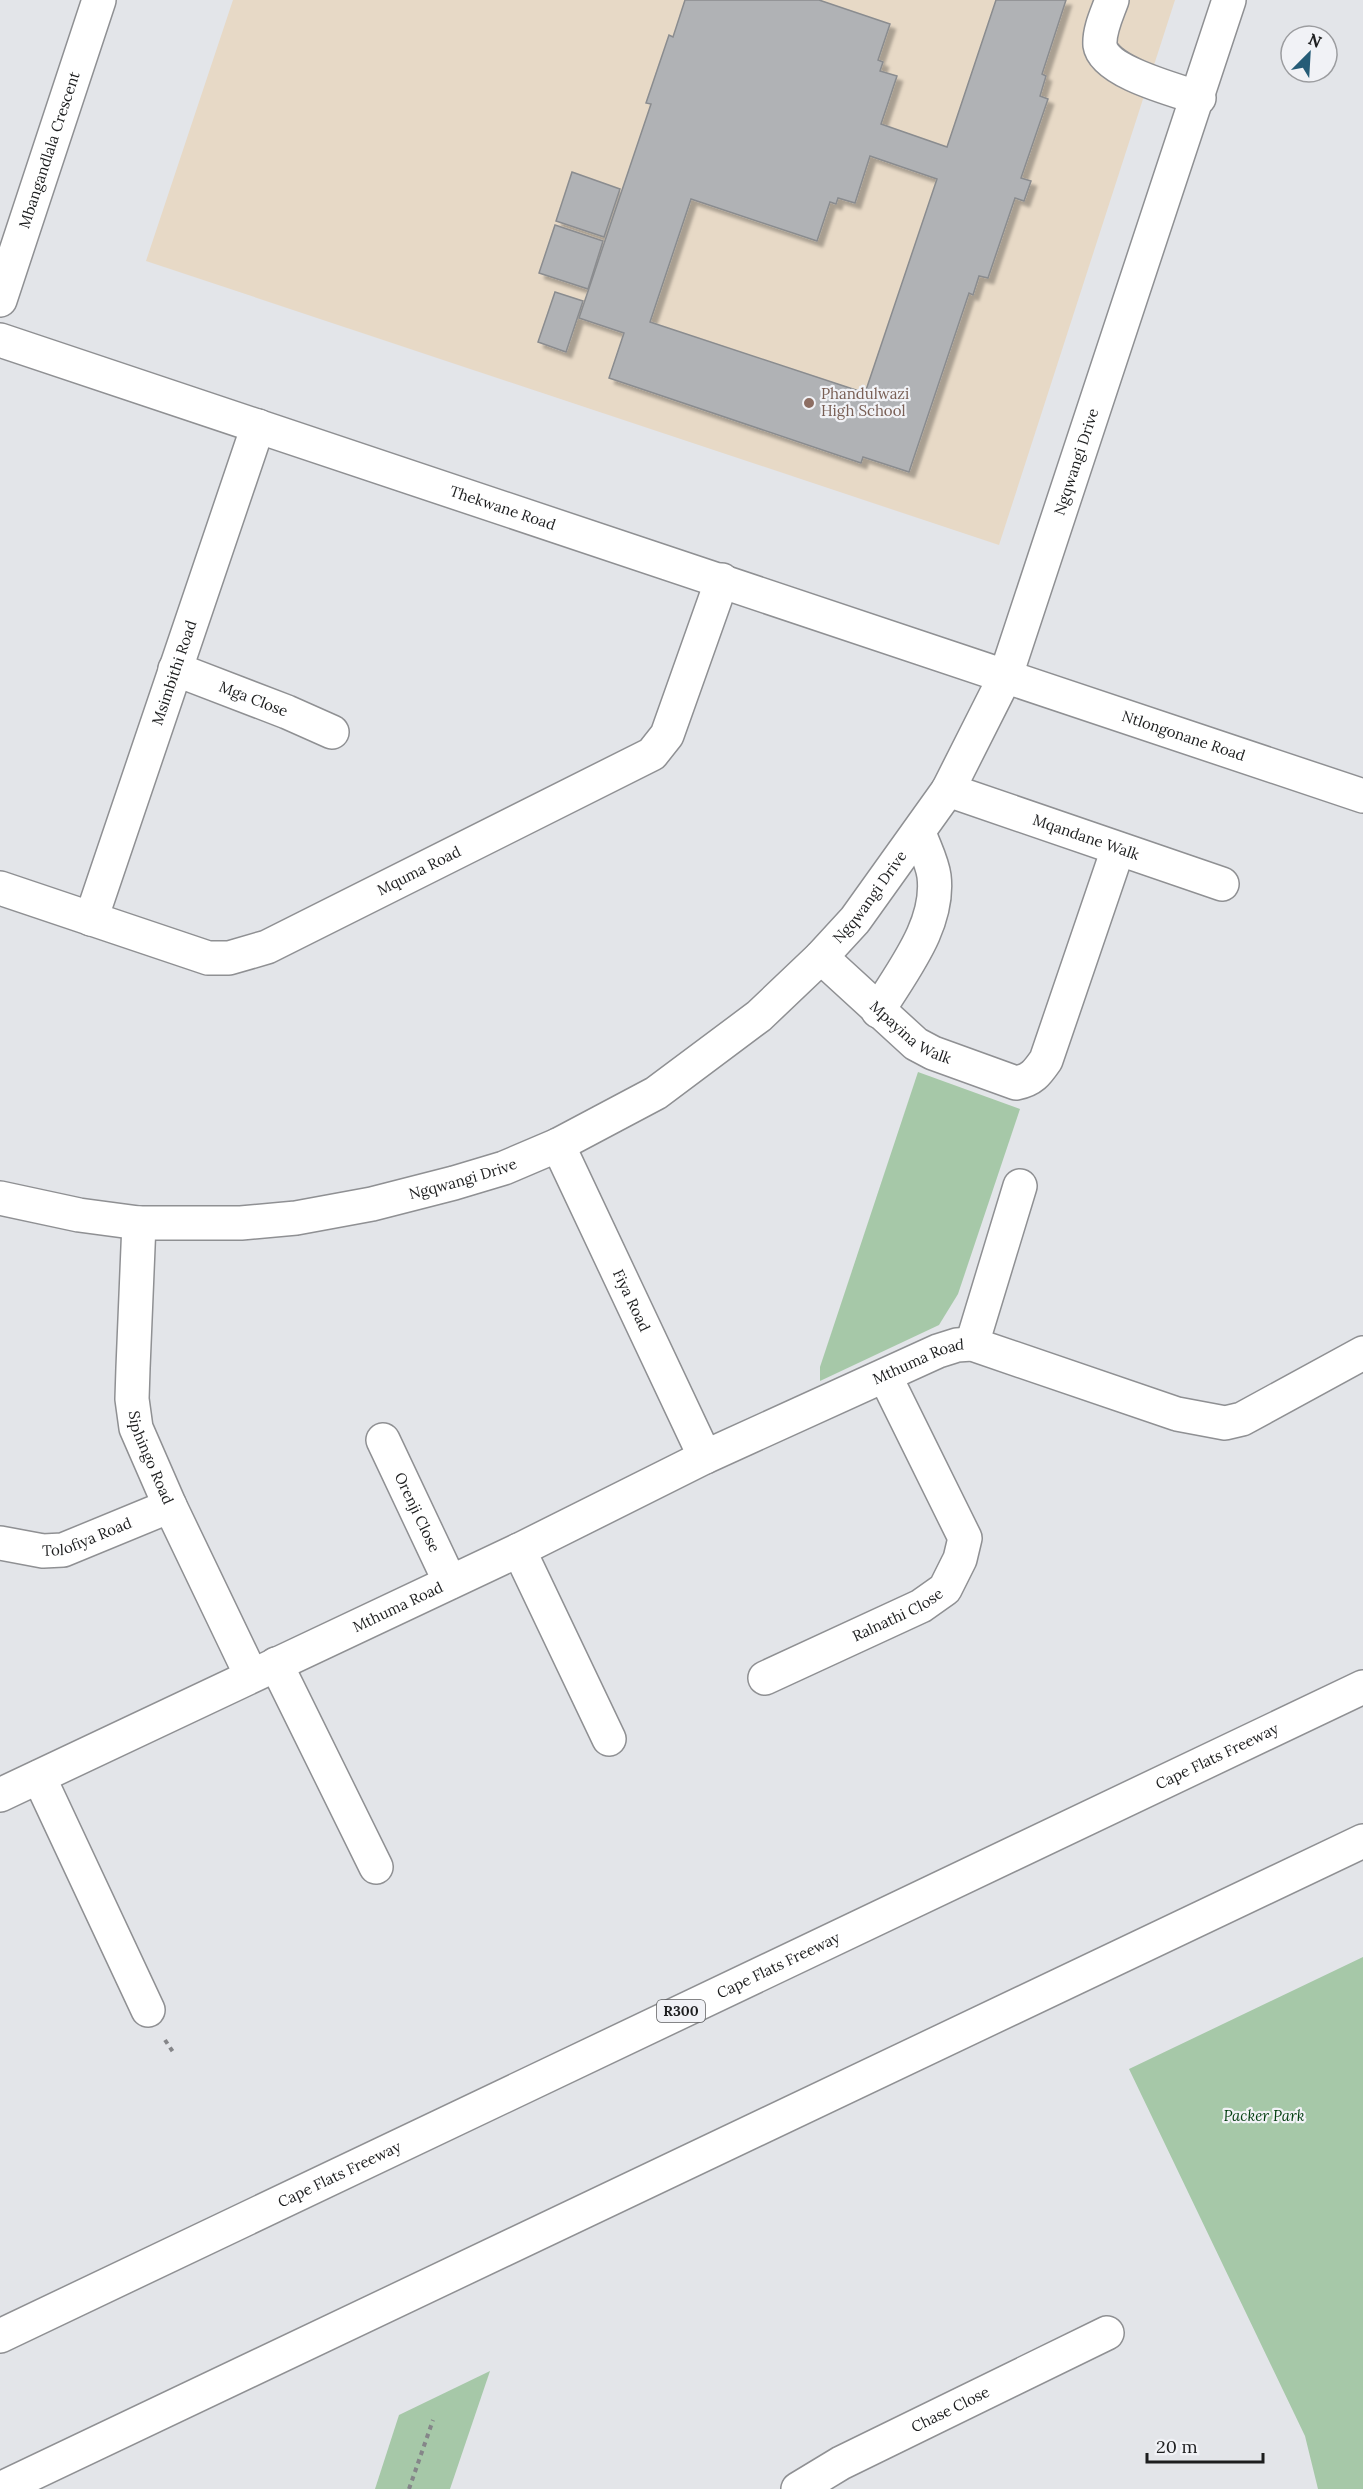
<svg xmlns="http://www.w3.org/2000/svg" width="1363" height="2489" font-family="Lora,serif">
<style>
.education{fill:#e7d9c6}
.green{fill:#a6c8a8}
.building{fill:#b0b2b5;stroke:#8a8c8f;stroke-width:1.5;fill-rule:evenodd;filter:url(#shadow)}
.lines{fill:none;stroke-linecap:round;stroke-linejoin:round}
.minor-casing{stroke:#8f9093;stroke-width:36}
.highway-casing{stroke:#8f9093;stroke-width:36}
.path{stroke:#858689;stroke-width:4;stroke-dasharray:4.5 4.5;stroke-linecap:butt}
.minor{stroke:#fff;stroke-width:33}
.highway{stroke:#fff;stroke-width:33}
.education-dot{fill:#8d6e63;stroke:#f1f2f6;stroke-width:2}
.labels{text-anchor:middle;stroke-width:4.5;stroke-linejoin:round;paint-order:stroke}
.shield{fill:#f1f2f6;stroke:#5d5e60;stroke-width:1.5}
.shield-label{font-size:14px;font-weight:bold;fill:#1d1e1f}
.street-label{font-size:15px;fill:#1d1e1f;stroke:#f1f2f6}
.education-label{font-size:15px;fill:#785e54;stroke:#f1f2f6;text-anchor:start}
.park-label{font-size:15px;font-style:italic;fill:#003d0e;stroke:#f1f2f6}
</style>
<defs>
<filter id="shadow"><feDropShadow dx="5.5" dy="5.5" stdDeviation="1.5" flood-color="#0004"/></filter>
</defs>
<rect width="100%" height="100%" fill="#e3e5e9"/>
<path class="education" d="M233,0H1175L999,545L146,261Z"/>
<g class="green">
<path d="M918,1072L1020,1109L958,1294L939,1325L820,1381V1367Z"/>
<path d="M1363,1957V2489H1318L1305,2436L1129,2069Z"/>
<path d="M490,2371L450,2489H375L399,2415Z"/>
</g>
<g class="building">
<path d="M685,0H819L890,24L878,60L883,62L880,71L897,76L881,124L947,147L996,0H1066L1042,74L1046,76L1040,96L1048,99L1021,178L1031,181L1024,201L1015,198L988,278L979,276L973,295L969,293L909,472L863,457L861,463L609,378L624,333L579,318L651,104L646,103L669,35L673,37ZM870,156L937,179L865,393L650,322L691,199L817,241L830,202L836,204L838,198L855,203Z"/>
<path d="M572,172L620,189L604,237L556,221Z"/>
<path d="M555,225L603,241L588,289L539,273Z"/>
<path d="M555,292L583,301L566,352L538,342Z"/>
</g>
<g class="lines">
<g class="minor-casing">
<g id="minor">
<path d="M1112,0C1107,14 1099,30 1100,45C1104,72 1176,90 1199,98"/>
<path id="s1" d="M0,300L99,0"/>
<path id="s2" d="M0,340L1363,796"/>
<path id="s3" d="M175,669L287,712L332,732"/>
<path id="s4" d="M948,790L1222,884"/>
<path id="s5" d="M0,888L208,958H229L267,947L652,754L667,735L722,580"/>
<path id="s6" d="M91,919L258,426"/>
<path id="s7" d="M821,957L916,1044L933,1053L1016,1083C1032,1080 1037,1073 1046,1060L1118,849"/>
<path d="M878,1011C902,971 940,925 934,876C932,861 923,845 919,832"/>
<path id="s8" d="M558,1145L705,1457"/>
<path id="s9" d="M0,1198L79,1215L139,1223H241L296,1218L372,1204L454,1183L504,1168L558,1145L656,1093L759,1016L821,957L855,920L948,790L1006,675L1229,0"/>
<path id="s10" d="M139,1223L133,1368L132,1399L136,1428L170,1506L251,1675"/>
<path d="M972,1344L1020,1186"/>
<path id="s11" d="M383,1440L450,1582"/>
<path id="s12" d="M0,1543L43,1551L63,1550L170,1506"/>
<path d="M519,1550L609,1739"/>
<path d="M276,1664L376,1867"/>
<path id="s13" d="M765,1678L921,1606L945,1589L960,1559L965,1538L885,1376"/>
<path d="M39,1777L148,2010"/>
<path id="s14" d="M0,1795L519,1550L705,1457L938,1351L957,1345L972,1344L1177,1414L1225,1423L1242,1419L1363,1353"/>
<path id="s15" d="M798,2489L841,2463L1107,2333"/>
</g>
</g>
<g class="highway-casing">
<g id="highway">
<path id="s16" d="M0,2336L1363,1687"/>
<path d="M0,2489L1363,1841"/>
</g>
</g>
<g class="path">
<path d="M165,2040L173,2052"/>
<path d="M409,2489L433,2420"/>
</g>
<use href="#minor" class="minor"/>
<use href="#highway" class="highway"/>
</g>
<circle class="education-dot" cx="809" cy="403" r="6"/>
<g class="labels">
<rect class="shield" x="657" y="2000" width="48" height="22" rx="4.5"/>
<g class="shield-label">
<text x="681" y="2016">R300</text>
</g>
<g class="street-label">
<text dy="5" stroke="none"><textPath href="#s1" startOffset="158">Mbangandlala Crescent</textPath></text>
<text dy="5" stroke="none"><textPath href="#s9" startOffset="1460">Ngqwangi Drive</textPath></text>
<text dy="5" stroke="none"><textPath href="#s2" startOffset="530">Thekwane Road</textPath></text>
<text dy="5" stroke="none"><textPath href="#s6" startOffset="260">Msimbithi Road</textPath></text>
<text dy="5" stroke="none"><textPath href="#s3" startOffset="84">Mga Close</textPath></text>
<text dy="5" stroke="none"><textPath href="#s2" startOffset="1248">Ntlongonane Road</textPath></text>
<text dy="5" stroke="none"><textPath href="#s4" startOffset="146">Mqandane Walk</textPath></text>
<text dy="5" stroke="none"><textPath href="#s5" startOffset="450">Mquma Road</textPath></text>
<text dy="5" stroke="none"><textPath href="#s9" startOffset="974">Ngqwangi Drive</textPath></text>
<text dy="5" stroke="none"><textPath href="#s7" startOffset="118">Mpayina Walk</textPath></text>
<text dy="5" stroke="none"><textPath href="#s9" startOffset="470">Ngqwangi Drive</textPath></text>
<text dy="5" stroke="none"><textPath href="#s8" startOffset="172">Fiya Road</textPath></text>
<text dy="5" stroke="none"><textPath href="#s14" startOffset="1016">Mthuma Road</textPath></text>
<text dy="5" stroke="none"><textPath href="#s10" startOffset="238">Siphingo Road</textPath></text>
<text dy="5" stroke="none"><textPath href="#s11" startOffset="80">Orenji Close</textPath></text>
<text dy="5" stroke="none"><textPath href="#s12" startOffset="90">Tolofiya Road</textPath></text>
<text dy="5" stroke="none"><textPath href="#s14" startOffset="440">Mthuma Road</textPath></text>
<text dy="5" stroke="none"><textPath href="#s13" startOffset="147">Ralnathi Close</textPath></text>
<text dy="5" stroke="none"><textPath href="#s16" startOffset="1348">Cape Flats Freeway</textPath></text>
<text dy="5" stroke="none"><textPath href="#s16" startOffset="862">Cape Flats Freeway</textPath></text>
<text dy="5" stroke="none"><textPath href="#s16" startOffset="376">Cape Flats Freeway</textPath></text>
<text dy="5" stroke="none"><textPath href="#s15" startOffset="172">Chase Close</textPath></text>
</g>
<g class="education-label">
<text x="821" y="399">Phandulwazi<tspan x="821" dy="17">High School</tspan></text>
</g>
<g class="park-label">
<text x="1264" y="2121">Packer Park</text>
</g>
</g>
<g transform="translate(1309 54) rotate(24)"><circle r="28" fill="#f1f2f6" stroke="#9c9da0" stroke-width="1.5"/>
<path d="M0-4.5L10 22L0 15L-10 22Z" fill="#255c77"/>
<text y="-9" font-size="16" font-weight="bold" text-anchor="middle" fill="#1d1e1f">N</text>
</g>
<path d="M1147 2453v9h116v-9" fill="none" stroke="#1d1e1f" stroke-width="3"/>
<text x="1156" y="2453" font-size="18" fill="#1d1e1f" stroke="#f1f2f6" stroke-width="4.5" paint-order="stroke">20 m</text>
</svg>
